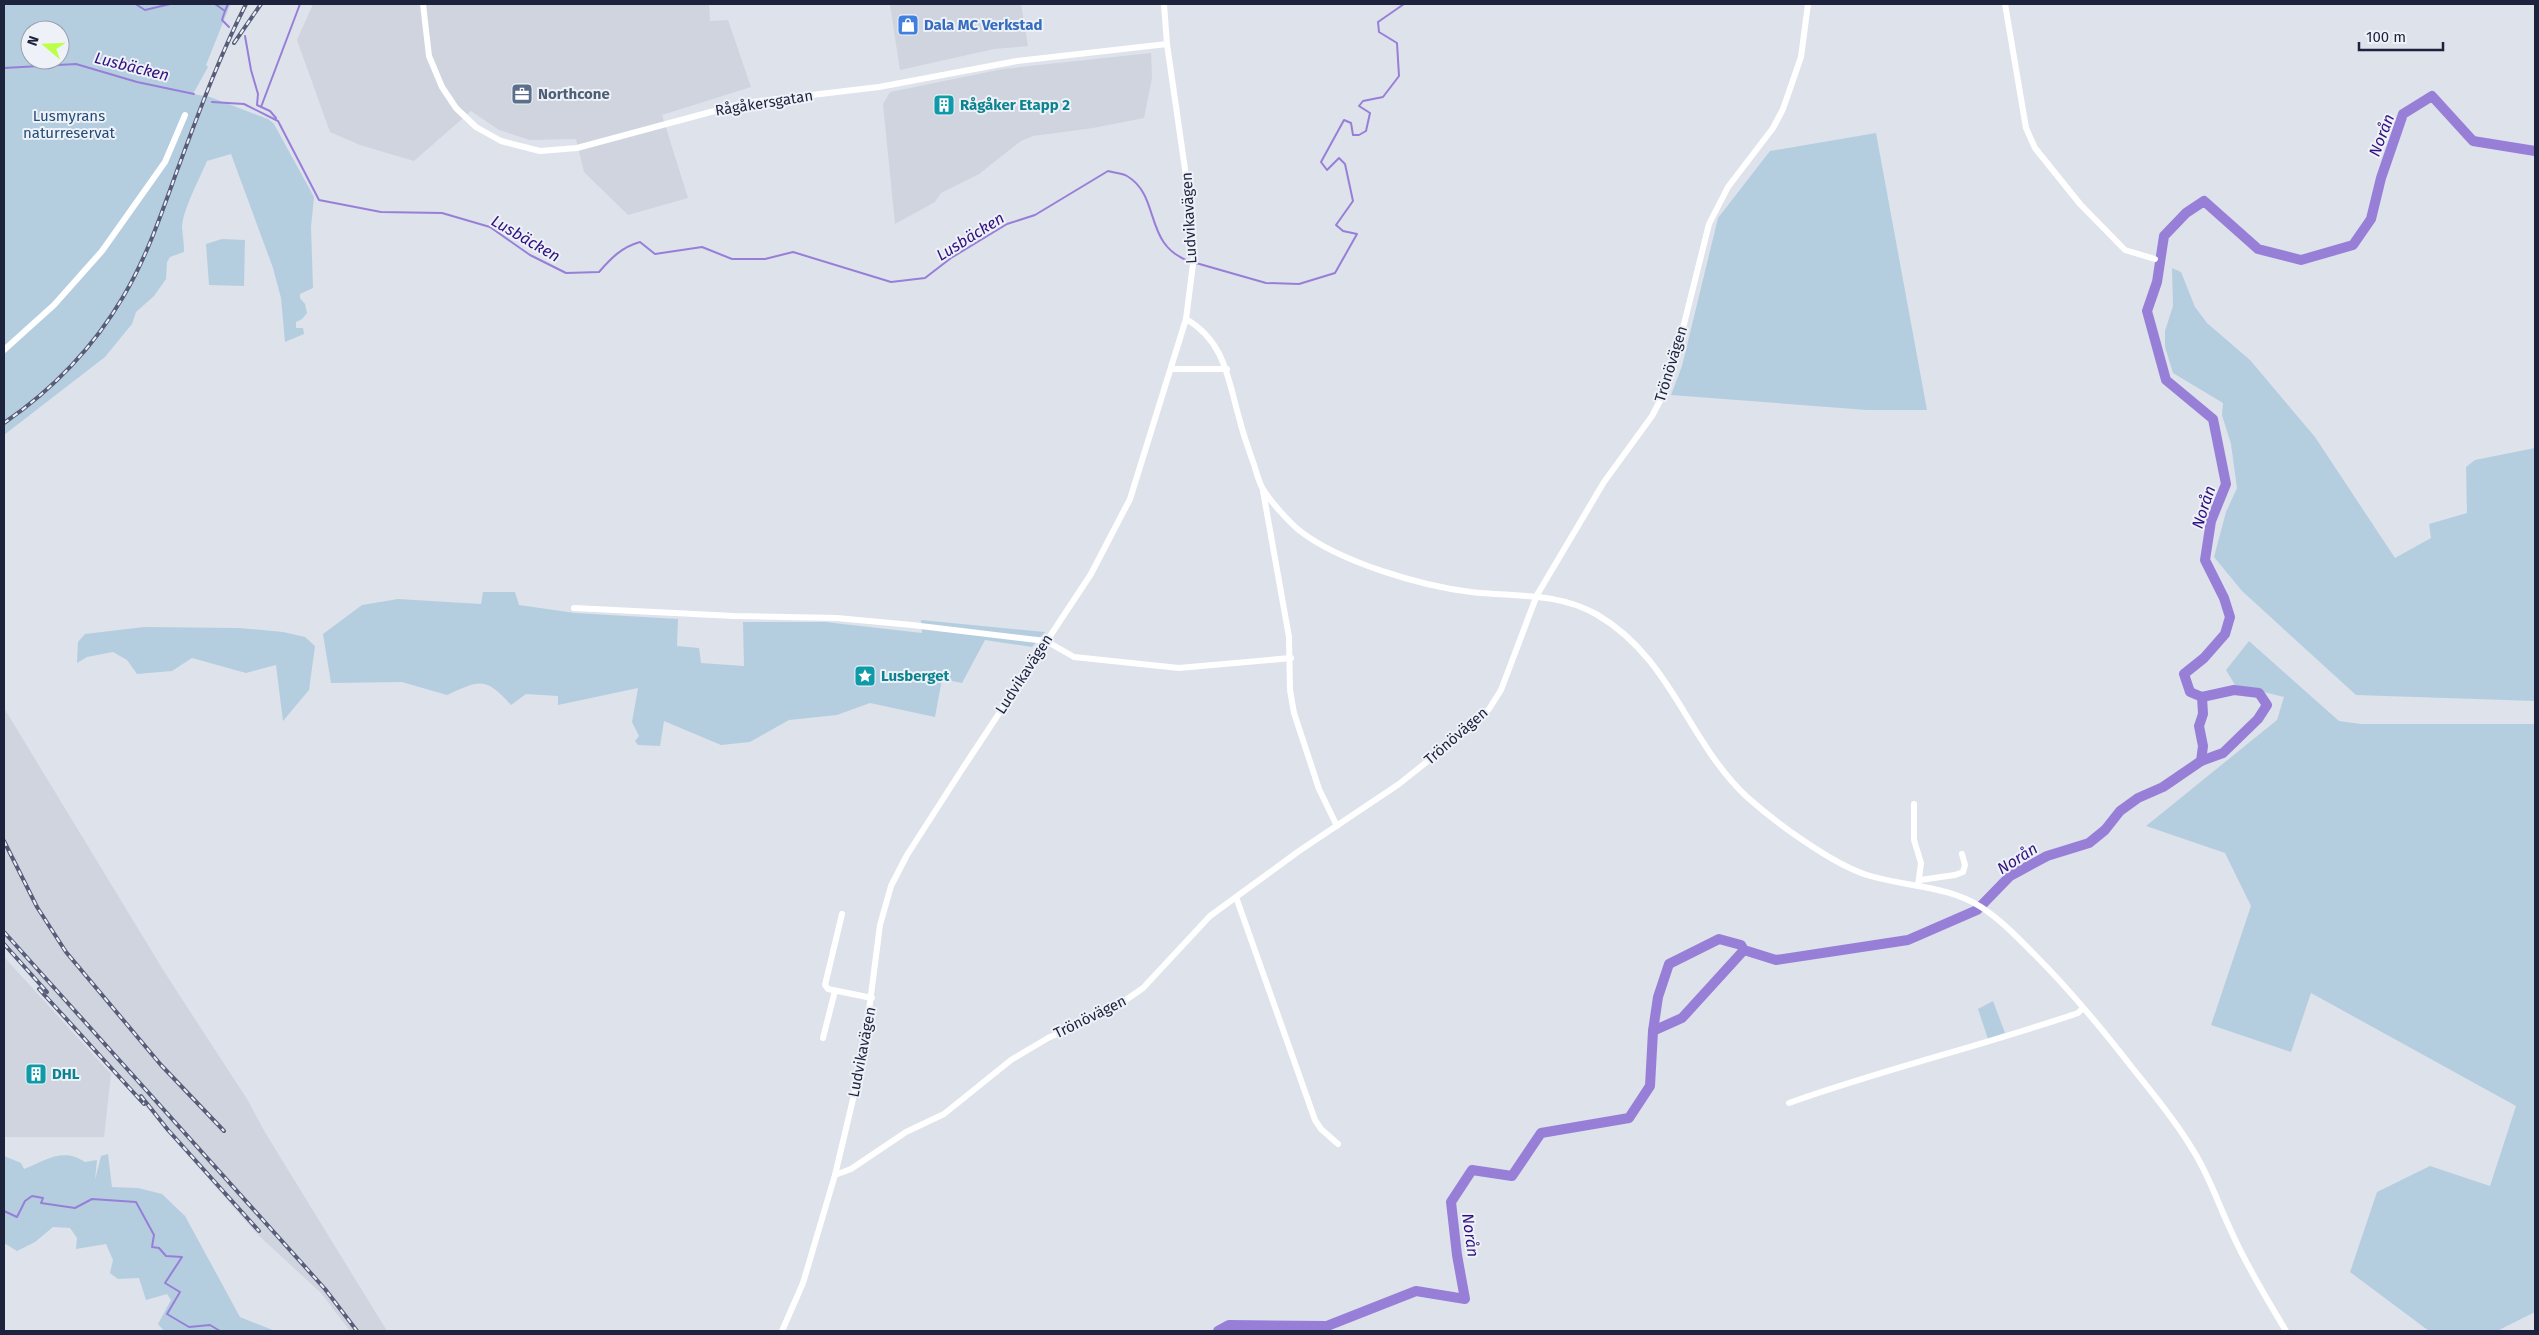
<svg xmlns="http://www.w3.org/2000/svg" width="2539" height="1335" font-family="'Fira Sans',sans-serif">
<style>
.built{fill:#cfd4df}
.green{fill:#b4cee0;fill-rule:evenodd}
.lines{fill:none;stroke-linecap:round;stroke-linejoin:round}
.stream{stroke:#977fd8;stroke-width:2}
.river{stroke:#977fd8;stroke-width:10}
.minor{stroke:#fff;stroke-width:6}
.rail-casing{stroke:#575c79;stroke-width:4}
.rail{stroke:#eef2f8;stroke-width:2;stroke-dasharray:5.5;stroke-linecap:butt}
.labels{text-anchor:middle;stroke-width:4;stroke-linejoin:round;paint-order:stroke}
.shop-label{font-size:15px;font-weight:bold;fill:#366cbe;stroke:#eef2f8;text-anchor:start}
.service-label{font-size:15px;font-weight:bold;fill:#4e5e75;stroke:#eef2f8;text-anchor:start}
.street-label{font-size:15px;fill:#1d223d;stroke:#eef2f8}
.culture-label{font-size:15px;font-weight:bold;fill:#0d838f;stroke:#eef2f8;text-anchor:start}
.park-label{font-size:15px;fill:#234d78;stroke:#eef2f8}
.water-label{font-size:16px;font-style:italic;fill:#31117f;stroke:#eef2f8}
</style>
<rect width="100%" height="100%" fill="#dee2eb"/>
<g class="built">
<path d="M313,4H709L710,21L728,20L751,87L662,115L688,198L628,215L584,172L576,139L530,140L499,130L471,111L414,161L360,145L330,132L297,40Z"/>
<path d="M1021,4L1028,46L994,49L900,70L890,5Z"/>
<path d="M1151,53L1152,78L1144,118L1093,128L1033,136L1021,141L979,174L941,193L935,202L895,224L883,104L890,92L1003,69Z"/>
<path d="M4,708L165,973L247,1099L266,1134L387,1331H350L321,1293L257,1234L4,945Z"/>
<path d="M4,957L111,1074L104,1137H4Z"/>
</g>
<g class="green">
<path d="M4,4H234L230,5L206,65L208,67L193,94L210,97L268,119L274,124L314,197L311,227L313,288L300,294V298L305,304L307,313L302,319L296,322V328H303L304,334L285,342L281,298L273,268L231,154L207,161C200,178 182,211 182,228C183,237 184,244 184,252L170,257L167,262L166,279L154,296L136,312L132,324L105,357L4,435ZM30,30H60V60H30Z"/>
<path d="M1876,133L1927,410H1867L1671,395L1682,366L1718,218L1770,151Z"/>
<path d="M222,239L245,240L244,286L209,285L206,244Z"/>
<path d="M2172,268L2181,272L2195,307L2207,323L2250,360L2315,437L2395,558L2431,538L2429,524L2467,513L2466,467L2475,460L2535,448V701L2356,695L2242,591L2214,557L2226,512L2237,488L2231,444L2222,415L2223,403L2173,373L2165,347V331L2173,306Z"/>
<path d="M483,592H515L519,605L575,613L678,619L677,646L699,648L701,663L744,666L743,622H825L922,633L921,620L1045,632L1032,647L985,640L962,683L942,679L935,717L870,703L837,715L789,720L750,742L721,745L664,721L660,746L638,745L635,741L639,736L632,722L638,688L558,705V696L526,694L511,705C485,676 480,680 447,695L402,682L331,683L323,634L362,605L398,599L481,604Z"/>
<path d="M144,627L239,628L283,632L305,637L315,646L309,690L283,721L276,665L246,673L192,658L172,671L137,674L127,660L113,652L87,657L77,663L78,642L85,634Z"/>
<path d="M2249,641L2339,721L2361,724H2535V1312L2497,1331H2429L2350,1272L2377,1192L2430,1166L2490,1186L2516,1106L2311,993L2291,1052L2211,1025L2251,906L2225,853L2146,826L2277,720L2284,697L2235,685L2226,670Z"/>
<path d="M1993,1001L2005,1033L1988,1039L1978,1009Z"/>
<path d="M108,1154L112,1187L138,1188L162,1194L185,1216L240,1317L275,1331H164L158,1324L171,1300L167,1294L146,1300L139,1278L118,1279L110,1273L113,1260L106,1244L76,1249L77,1238L70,1228L53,1227L35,1242L17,1251L4,1243V1156L21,1163L24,1169C46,1160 63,1147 85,1162L97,1160L95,1180L101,1156Z"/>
</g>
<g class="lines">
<g class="stream">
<path d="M215,4L225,11L222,20L229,27"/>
<path d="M137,5L145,10L170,4"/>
<path d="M225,11L228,4"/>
<path d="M245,36L251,70L258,94L257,105L270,111L276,118"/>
<path d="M4,68L76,64L137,82L194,94"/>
<path d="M212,102L244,104L278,121L319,200L381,212L442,213L490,227L530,255L566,273L599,272C611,258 622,247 640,242L655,254L702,247L732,259H765L793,252L891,282L925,278L951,258L1007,224L1035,215L1108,171C1114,173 1122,173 1127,176C1162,197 1142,245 1191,262"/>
<path d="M261,107L300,4"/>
<path d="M1196,263L1266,283L1299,284L1335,273L1357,234L1343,231L1336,225L1353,201L1345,164L1339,158L1327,170L1321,162L1344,120L1351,123L1353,135H1359L1366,131L1370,113L1359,106L1363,101L1383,97L1399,76L1397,43L1379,32L1378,22L1404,4"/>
<path d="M4,1211L17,1217L25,1201L32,1196L43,1198L41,1203L75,1208L92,1199L136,1202L154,1235L152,1247L159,1248L166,1256L182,1257L165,1283L180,1292L167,1314L189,1327L210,1325L220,1331"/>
</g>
<g class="river">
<path d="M2201,761L2223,753L2258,719L2267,705L2259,693L2234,690L2202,697"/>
<path d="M1653,1031L1682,1018L1744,950"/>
<path d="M1218,1331L1229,1325L1327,1326L1416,1291L1465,1299L1457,1255L1451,1202L1472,1170L1512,1176L1541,1133L1629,1118L1650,1086L1653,1031L1658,997L1669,964L1719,939L1741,945L1744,950L1776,960L1908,940L1977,910L2010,876L2047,856L2089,843L2105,830L2120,811L2138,798L2163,787L2201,761L2203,746L2199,726L2203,714L2202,697L2190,692L2184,674L2204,658L2225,634L2230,617L2224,598L2205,560L2211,521L2226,484L2213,419L2166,380L2147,311L2157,282L2164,236L2186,213L2204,201L2258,249L2301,260L2353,245L2371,219L2381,178L2403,114L2432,96L2473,141L2535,151"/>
</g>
<g class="minor">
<path d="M423,4L429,56L442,87L456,108L476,127L501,141L540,151L577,148L744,103L879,87L1017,61L1167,44"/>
<path d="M2005,4L2026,128L2035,148L2080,204L2125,250L2155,259"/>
<path d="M1186,319C1226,342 1228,381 1240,421C1243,434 1248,447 1252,459C1256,469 1258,481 1263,489C1269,500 1290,523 1300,531C1340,562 1421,586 1471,592C1515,597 1556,592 1596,614C1672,658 1687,741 1747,797C1775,822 1832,864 1867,875C1905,887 1947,885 1981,907C2001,920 2018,938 2035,955C2071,991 2103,1030 2134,1070C2154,1095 2175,1120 2191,1147C2209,1174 2218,1204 2232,1233C2247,1267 2267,1299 2286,1331"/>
<path d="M4,350L54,305L102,251L165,162L185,115"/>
<path d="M1171,369H1227"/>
<path d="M1263,491L1289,637L1290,690L1294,713L1319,789L1337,826"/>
<path d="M574,608L734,616L837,618L912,625L1046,641L1074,657L1179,668L1291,658"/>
<path d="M1914,804V840L1921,863L1918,886"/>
<path d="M1920,880L1955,875L1963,872L1965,865L1962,854"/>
<path d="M1236,897L1315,1120L1321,1129L1338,1144"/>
<path d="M842,914L825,985L828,989L872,998"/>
<path d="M823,1038L835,991"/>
<path d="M1789,1103C1884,1069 1982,1046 2078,1013L2083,1008"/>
<path d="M835,1175L851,1169L906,1132L944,1114L1011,1060L1048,1038L1113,1009L1143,988L1210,916L1299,851L1399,784L1473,725L1489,709L1501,690L1537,595L1604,482L1652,416L1663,395L1679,344L1709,224L1728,187L1773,128L1783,109L1801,57L1808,4"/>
<path d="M782,1331L803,1283L835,1175L863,1057L880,925L891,886L907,855L961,771L1091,574L1130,499L1186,319L1194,256L1192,218L1167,44L1164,4"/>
</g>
<g class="rail-casing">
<g id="rail">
<path d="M234,43L261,4"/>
<path d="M4,423C52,390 93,348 123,297C147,257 162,212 178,168C199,112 219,57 246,4"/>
<path d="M4,841L37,907L66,952L161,1065L224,1131"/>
<path d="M4,932L325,1289L357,1331"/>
<path d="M4,944L47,992"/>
<path d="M39,989L144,1104"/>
<path d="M141,1096L168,1130L259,1231"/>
</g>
</g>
<use href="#rail" class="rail"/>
</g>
<defs>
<g id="shop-square" transform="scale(1.125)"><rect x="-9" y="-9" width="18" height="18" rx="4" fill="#3f7fe0" stroke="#eef2f8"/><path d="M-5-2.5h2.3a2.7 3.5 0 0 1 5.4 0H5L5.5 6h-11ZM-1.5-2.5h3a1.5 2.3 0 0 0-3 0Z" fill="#fff"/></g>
<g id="office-square" transform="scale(1.125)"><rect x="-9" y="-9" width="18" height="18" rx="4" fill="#5c6f8a" stroke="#eef2f8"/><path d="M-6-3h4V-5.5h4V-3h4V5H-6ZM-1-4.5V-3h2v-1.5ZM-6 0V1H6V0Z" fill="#fff"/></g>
<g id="building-square" transform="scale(1.125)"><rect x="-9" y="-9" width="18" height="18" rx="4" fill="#0f9aa8" stroke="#eef2f8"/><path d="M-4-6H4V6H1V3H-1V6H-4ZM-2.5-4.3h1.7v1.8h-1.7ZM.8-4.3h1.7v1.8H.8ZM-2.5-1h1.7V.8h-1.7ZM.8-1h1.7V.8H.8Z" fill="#fff"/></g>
<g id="sight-square" transform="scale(1.125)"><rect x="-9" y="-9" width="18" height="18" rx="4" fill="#0f9aa8" stroke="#eef2f8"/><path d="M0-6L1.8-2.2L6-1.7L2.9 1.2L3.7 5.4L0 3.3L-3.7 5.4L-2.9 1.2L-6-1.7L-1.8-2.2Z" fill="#fff"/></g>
</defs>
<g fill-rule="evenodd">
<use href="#shop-square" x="908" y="25"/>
<use href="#office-square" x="522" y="94"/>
<use href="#building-square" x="944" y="105"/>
<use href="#sight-square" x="865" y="676"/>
<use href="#building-square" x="36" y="1074"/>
</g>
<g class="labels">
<g class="shop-label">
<text x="924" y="30">Dala MC Verkstad</text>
</g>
<g class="service-label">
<text x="538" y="99">Northcone</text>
</g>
<g class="street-label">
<text transform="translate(764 103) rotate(-9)" y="5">Rågåkersgatan</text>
<text transform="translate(1189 218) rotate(-93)" y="5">Ludvikavägen</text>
<text transform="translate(1671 364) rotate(-73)" y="5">Trönövägen</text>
<text transform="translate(1024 674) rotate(-57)" y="5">Ludvikavägen</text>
<text transform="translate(1456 736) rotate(-41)" y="5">Trönövägen</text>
<text transform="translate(1090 1017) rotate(-26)" y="5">Trönövägen</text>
<text transform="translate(862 1052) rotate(-79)" y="5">Ludvikavägen</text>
</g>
<g class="culture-label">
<text x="960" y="110">Rågåker Etapp 2</text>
<text x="881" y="681">Lusberget</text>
<text x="52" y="1079">DHL</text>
</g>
<g class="park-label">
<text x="69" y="121">Lusmyrans<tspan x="69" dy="17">naturreservat</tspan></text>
</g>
<g class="water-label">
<text transform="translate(132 66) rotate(14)" y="6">Lusbäcken</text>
<text transform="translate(2381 135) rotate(-69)" y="6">Norån</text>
<text transform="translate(970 236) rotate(-32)" y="6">Lusbäcken</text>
<text transform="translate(526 238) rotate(30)" y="6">Lusbäcken</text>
<text transform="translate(2203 507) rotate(-72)" y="6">Norån</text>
<text transform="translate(2017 858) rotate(-32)" y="6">Norån</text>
<text transform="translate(1471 1235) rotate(82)" y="6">Norån</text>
</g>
</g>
<rect width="2539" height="1335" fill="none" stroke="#1d223d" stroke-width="10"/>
<g transform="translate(45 45) rotate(289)"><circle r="24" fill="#eef2f8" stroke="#9a9fad"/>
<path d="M0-4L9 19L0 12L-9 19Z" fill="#bcff48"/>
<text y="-8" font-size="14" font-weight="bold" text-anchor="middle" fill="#1d223d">N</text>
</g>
<path d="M2359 42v8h84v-8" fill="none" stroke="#1d223d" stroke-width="2.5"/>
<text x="2366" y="42" font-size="15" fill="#1d223d" stroke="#eef2f8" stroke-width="4" paint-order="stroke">100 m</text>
</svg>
